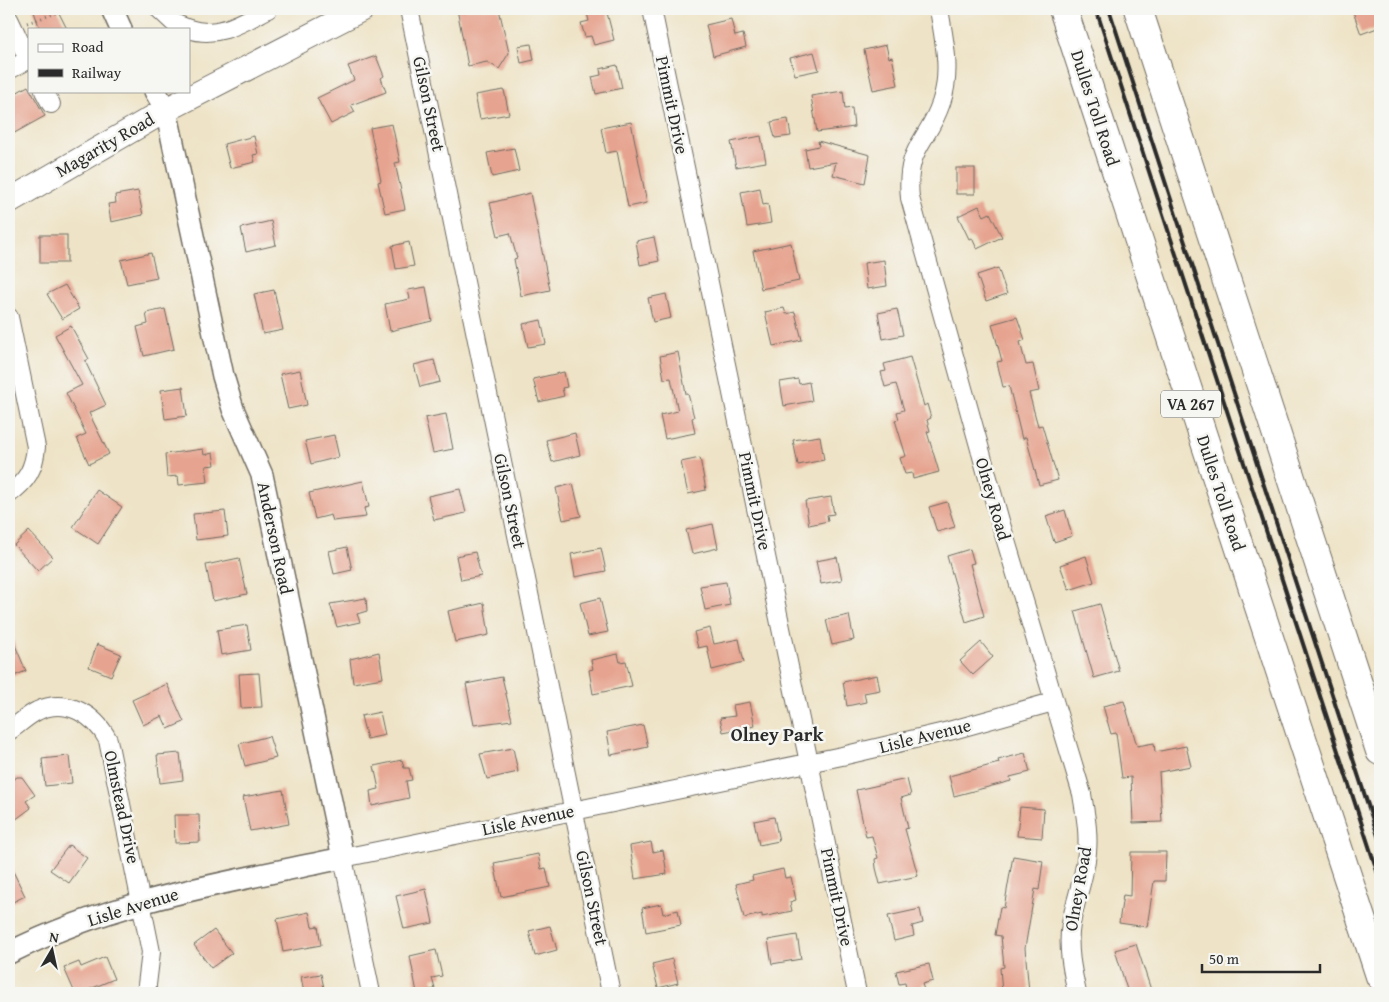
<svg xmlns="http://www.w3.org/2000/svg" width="1389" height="1002" font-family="'Gentium Book Plus',serif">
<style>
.building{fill:#e6a490}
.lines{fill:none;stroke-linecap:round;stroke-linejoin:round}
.minor-casing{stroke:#6f6b61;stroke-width:20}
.tertiary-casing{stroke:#6f6b61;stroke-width:24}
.secondary-casing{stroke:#6f6b61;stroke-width:26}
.motorway-casing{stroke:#6f6b61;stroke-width:30}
.path{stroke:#6f6b61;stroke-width:3;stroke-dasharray:1 4;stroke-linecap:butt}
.minor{stroke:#fff;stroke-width:18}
.tertiary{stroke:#fff;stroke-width:21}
.secondary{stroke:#fff;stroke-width:24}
.motorway{stroke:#fff;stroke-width:28}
.rail{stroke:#2b2b2b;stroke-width:4}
.labels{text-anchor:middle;stroke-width:5;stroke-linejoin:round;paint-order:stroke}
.shield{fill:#f6f6f2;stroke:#686867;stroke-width:1}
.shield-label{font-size:16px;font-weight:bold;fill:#2b2b2b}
.street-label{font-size:18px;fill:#2b2b2b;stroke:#f6f6f2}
.neighbourhood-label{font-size:19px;font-weight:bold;fill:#2b2b2b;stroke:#f6f6f2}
</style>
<rect width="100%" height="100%" fill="#f6f6f2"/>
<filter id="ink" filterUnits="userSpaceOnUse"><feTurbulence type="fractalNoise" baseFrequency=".02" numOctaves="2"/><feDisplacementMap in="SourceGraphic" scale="10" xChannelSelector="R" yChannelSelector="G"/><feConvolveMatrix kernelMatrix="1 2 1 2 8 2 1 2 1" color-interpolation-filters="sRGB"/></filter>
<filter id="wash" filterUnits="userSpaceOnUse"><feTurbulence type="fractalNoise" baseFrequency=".0096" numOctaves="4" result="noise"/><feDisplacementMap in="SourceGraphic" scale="20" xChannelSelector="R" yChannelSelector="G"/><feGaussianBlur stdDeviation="1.12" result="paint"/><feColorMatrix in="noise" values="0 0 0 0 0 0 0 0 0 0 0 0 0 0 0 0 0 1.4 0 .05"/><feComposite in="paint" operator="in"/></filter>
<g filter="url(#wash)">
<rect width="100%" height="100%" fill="#eee3c6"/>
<g id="blocks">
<g class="building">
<path d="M33,9H57L67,29H40Z"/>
<path d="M457,9H499L509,53L499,69L487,62L468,66Z"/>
<path d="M606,9L614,40L594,45L591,36L585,37L581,23L589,21L587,13Z"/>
<path d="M1352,9H1378L1380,27L1361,34Z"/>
<path d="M731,19L735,36L743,34L746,47L713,56L706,25Z"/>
<path d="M531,44L534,60L521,63L518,46Z"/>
<path d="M886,45L889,58L892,57L898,85L873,90L864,50Z"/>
<path d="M814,52L819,70L795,75L790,58Z"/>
<path d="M376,56L384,76L381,78L386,92L351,105L355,112L331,124L317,98L354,80L348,66Z"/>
<path d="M617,65L622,88L596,94L592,77L601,75L600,69Z"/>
<path d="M28,86L45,116L9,136V97Z"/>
<path d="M504,90L509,114L480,119L475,95Z"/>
<path d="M843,91L845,109L852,108L854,127L817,132L811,96Z"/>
<path d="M788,119L791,136L775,138L771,122Z"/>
<path d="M631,122L647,203L628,207L617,151L606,153L601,128Z"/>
<path d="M392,124L400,162L395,163L405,209L385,213L378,182L381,181L370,128Z"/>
<path d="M254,136L258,154L253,155L255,162L230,168L224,144Z"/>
<path d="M761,136L766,162L736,167L731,142Z"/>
<path d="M818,141L870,155L865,183L833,175L836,162L808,167L805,149L819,146Z"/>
<path d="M514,148L519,171L492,177L487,153Z"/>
<rect x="956" y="168" width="19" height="26"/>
<path d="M760,188L763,205L768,204L771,223L747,227L741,192Z"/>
<path d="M138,191L143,215L111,222L108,204L116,203L115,195Z"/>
<path d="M530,193L550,290L521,296L514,259L517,258L510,233L498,236L490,203Z"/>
<path d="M979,206L984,216L990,213L1002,237L977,249L972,238L969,239L958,216Z"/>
<path d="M271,221L276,245L246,252L241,228Z"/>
<rect x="40" y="235" width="27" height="28"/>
<path d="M654,237L659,261L640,265L636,241Z"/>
<path d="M409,242L414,266L396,269L392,246Z"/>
<path d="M791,243L799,281L761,289L753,251Z"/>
<path d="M151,253L157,278L127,284L121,260Z"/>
<path d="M884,260L887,286L867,289L864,263Z"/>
<path d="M998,268L1007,294L986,301L977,275Z"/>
<path d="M65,285L79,309L62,319L47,294Z"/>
<path d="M426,287L432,321L390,331L385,304L410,299L408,290Z"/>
<path d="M274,290L283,330L263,334L254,294Z"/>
<path d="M666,294L671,318L653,322L648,298Z"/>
<path d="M784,308L786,314L795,312L802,340L773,346L765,312Z"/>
<path d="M165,309L174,349L144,356L137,327L148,324L146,313Z"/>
<path d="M897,309L903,335L883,339L878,313Z"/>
<path d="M1017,317L1025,340L1020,342L1026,365L1033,364L1039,391L1029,393L1038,426L1042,425L1058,480L1039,485L1026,437L1022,439L1009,386L1003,387L997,362L1002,361L992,324Z"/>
<path d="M541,320L546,344L528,347L523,324Z"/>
<path d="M71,326L89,359L85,361L106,405L89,413L109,454L89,464L77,438L86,434L66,393L82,385L55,335Z"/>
<path d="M678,352L686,394H688L694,417L692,418L695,433L665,439L660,415L678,411L671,378L664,379L660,356Z"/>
<path d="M910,357L924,406L927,404L931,418L927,420L930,431L927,432L939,472L913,479L912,473L905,474L900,458L906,456L895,420L899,419L897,412L904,410L896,384L885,387L881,372L886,371L884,364Z"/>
<path d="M434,360L440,382L420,387L414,365Z"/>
<path d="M300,370L307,405L288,409L280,374Z"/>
<path d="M564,372L567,387L562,388L564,396L539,402L533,379Z"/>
<path d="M798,379L799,384L809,382L812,401L784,406L780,382Z"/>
<path d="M183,387L187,416L165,419L161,390Z"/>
<path d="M446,414L453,449L433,453L425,418Z"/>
<path d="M575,433L580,455L552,462L546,440Z"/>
<path d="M334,435L339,457L311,464L305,441Z"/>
<path d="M820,436L824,460L798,465L793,440Z"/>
<path d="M203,449L204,455L213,453L215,465L206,466L208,482L179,485L178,476L167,477L165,454Z"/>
<path d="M700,458L706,490L688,494L681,462Z"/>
<path d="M363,481L369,507L364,508L366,517L333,521L331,515L315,519L309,493Z"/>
<path d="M573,484L581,516L563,520L556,488Z"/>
<path d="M460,489L466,513L434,520L428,496Z"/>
<path d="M97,490L122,507L98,544L73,527Z"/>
<path d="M831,497L834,514L827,515L828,521L809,525L805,501Z"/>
<path d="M947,502L955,527L937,532L929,507Z"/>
<path d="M1065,510L1072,536L1054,542L1046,516Z"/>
<path d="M225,511L228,536L196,540L193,514Z"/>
<path d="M713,524L718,548L692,554L686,530Z"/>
<path d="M29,531L53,557L38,571L14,545Z"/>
<path d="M347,547L352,570L334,574L329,551Z"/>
<path d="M601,548L606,571L575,577L571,554Z"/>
<path d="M970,549L974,563L970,564L984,616L966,622L947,556Z"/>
<path d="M475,552L481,576L461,580L456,556Z"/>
<path d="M1086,556L1094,582L1069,590L1060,565Z"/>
<path d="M837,557L842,580L821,584L816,561Z"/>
<path d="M239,558L247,594L213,601L206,565Z"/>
<path d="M726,582L730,605L705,610L700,586Z"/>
<path d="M366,598L367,611L357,614L360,622L337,627L330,604Z"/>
<path d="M600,598L608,632L588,636L580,603Z"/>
<path d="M484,603L489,635L455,642L448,611Z"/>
<path d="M1100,604L1119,671L1094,678L1075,611Z"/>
<path d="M849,615L854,640L832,645L826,620Z"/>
<path d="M247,625L251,650L221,655L217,630Z"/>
<path d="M710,628L714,644L739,639L744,662L712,670L707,646L698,648L694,632Z"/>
<path d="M9,631L26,671L9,678Z"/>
<path d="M981,642L993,657L973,675L960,661Z"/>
<path d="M97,644L121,654L111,676L89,667Z"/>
<path d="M379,652L383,678L353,683L350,659Z"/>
<path d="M618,654L620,662L626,661L632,686L593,694L589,670L593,669L591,660Z"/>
<path d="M259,673L262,707L241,708L239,674Z"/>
<path d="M877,675L880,690L864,693L866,702L847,706L843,682Z"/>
<path d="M502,677L512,720L474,725L466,684Z"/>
<path d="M167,684L184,722L168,729L162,716L143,725L132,700Z"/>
<path d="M1124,701L1137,746L1154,743L1155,752L1186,746L1191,766L1159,772L1162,822L1133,823L1131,777L1122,778L1116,733L1111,734L1103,706Z"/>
<path d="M750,702L755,726L723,732L720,718L735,716L733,705Z"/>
<path d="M380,712L385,735L367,739L361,716Z"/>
<path d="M643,725L648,747L611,755L607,732Z"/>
<path d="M269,736L276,758L245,766L239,744Z"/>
<path d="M513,748L518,772L487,779L480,754Z"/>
<path d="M180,753L183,780L160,783L157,755Z"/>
<path d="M1025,753L1030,772L1010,777L1011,781L954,796L949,776L999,763L998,760Z"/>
<path d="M69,756L72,783L45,786L42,759Z"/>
<path d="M402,760L404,768H409L412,780L406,781L409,798L372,806L370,791L379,789L374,766Z"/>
<path d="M17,777H22L35,795L26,801L31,808L15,820L9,812V783Z"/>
<path d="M907,779L911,795L901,798L908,828L905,829L918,876L880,884L876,868L875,859L878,858L872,836L866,837L856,790Z"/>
<path d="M283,790L289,824L250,831L243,797Z"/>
<path d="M1020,807L1044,809L1042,838L1017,836Z"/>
<path d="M174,815H199L200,842L175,843Z"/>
<path d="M774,817L779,841L759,845L754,821Z"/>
<path d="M651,842L653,852L663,850L667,874L635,879L630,846Z"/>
<path d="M69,845L87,858L69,883L50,870Z"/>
<path d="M1131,852H1166L1165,881H1154L1147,927L1119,923L1123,895L1130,896Z"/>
<path d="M538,854L541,869L546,868L550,887L501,897L494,863Z"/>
<path d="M1013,856L1043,861L1039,890L1035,889L1025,948L1029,992L1002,993L1000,968L1004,967L1001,936L995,935L1000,907L1004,908Z"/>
<path d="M9,863L25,896L9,904Z"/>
<path d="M783,869L785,878L791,877L796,900L790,902L792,911L762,917V914L744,918L736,884L753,880L752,876Z"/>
<path d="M426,889L433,923L404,929L396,896Z"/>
<path d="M661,904L663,914L678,910L681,925L646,932L642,908Z"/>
<path d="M920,909L923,923L912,926L914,936L894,941L888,916Z"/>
<path d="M309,912L312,927L318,926L321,945L283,952L277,919Z"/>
<path d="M550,926L557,950L535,956L529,931Z"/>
<path d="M214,930L232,953L211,968L194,945Z"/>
<path d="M797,935L801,959L772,964L768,940Z"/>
<path d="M1136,944L1152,993H1128L1115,950Z"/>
<path d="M436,950L442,976L432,978L435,989L417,993L410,956Z"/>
<path d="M105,957L114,979L81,993H75L64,968L79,962L81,967Z"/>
<path d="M672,959L678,983L658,988L652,964Z"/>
<path d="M929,964L933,981L922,984L925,993H907L905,983L899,984L896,971Z"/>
<path d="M321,974L325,993H304L301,977Z"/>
</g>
</g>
</g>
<g filter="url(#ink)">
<use href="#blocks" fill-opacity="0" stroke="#6f6b61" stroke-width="1"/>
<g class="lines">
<g class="minor-casing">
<g id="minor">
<path d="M159,9L174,23L189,29"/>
<path d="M409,9L611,993"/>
<path d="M652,9L857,993"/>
<path d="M939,9C944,40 952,72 941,103C927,144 905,147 910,198L1000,521L1082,794C1085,813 1089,832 1087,852C1085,877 1075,900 1071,924C1067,947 1072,970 1077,993"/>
<path d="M9,19L29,61"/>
<path d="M189,29C218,39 243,22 268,9"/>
<path d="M9,70L28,60"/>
<path d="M44,91L51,104"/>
<path d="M9,317L36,447C34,469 27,481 9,494"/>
<path d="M9,731C18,725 27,716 37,711C67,697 95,715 108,740L151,952L146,993"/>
<path d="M371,993L343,858L842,756L949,731L1053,702"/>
</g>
</g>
<g class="tertiary-casing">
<g id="tertiary">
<path d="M112,9L121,29"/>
<path d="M9,953C113,900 229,882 343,858L262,475L233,409L223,376L166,110L155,91"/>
</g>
</g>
<g class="secondary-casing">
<path id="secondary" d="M9,201L166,110L362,9"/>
</g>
<g class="motorway-casing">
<g id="motorway">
<path d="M1063,9L1380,976"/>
<path d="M1138,9L1380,751"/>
</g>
</g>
<path class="path" d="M27,23L68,9"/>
<use href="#minor" class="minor"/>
<use href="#tertiary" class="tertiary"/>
<use href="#secondary" class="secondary"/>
<use href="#motorway" class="motorway"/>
<g class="rail">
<path d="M1096,9L1380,880"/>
<path d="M1109,9L1380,842"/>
</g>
</g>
</g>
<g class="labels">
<rect class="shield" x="1161" y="390.5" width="60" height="27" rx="4"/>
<g class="shield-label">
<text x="1191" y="410">VA 267</text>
</g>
<g class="street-label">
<text transform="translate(429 104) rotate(78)" y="6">Gilson Street</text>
<text transform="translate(672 105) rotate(78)" y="6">Pimmit Drive</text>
<text transform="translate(1095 108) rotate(72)" y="6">Dulles Toll Road</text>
<text transform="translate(105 145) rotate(-30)" y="6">Magarity Road</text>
<text transform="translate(1221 493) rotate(72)" y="6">Dulles Toll Road</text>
<text transform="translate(993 499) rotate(74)" y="6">Olney Road</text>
<text transform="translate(510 501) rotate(78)" y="6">Gilson Street</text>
<text transform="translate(755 501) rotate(78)" y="6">Pimmit Drive</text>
<text transform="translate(275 538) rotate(78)" y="6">Anderson Road</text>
<text transform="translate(925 736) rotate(-14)" y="6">Lisle Avenue</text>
<text transform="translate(122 807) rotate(78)" y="6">Olmstead Drive</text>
<text transform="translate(528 820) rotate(-12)" y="6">Lisle Avenue</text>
<text transform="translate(1078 889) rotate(-80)" y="6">Olney Road</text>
<text transform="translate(837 897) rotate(78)" y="6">Pimmit Drive</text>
<text transform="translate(592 898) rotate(78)" y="6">Gilson Street</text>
<text transform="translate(133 907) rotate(-17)" y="6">Lisle Avenue</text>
</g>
<g class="neighbourhood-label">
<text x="777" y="741">Olney Park</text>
</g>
</g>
<rect width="1389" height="1002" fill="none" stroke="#f6f6f2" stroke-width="30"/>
<rect x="28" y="28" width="162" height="65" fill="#f6f6f2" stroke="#a5a5a2"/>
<rect x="38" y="44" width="25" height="8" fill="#ffffff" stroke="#a5a5a2"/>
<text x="72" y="52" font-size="15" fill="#2b2b2b">Road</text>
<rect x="38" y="69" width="25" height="8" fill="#2b2b2b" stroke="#a5a5a2"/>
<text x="72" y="78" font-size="15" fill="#2b2b2b">Railway</text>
<g transform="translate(52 950) rotate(9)" stroke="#f6f6f2" stroke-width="4" paint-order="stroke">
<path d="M0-4L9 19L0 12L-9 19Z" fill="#2b2b2b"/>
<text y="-8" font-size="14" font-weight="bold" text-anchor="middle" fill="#2b2b2b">N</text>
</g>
<path d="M1202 964v8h118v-8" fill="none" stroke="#2b2b2b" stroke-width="2.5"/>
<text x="1209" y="964" font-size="15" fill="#2b2b2b" stroke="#f6f6f2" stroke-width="4" paint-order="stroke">50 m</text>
</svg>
